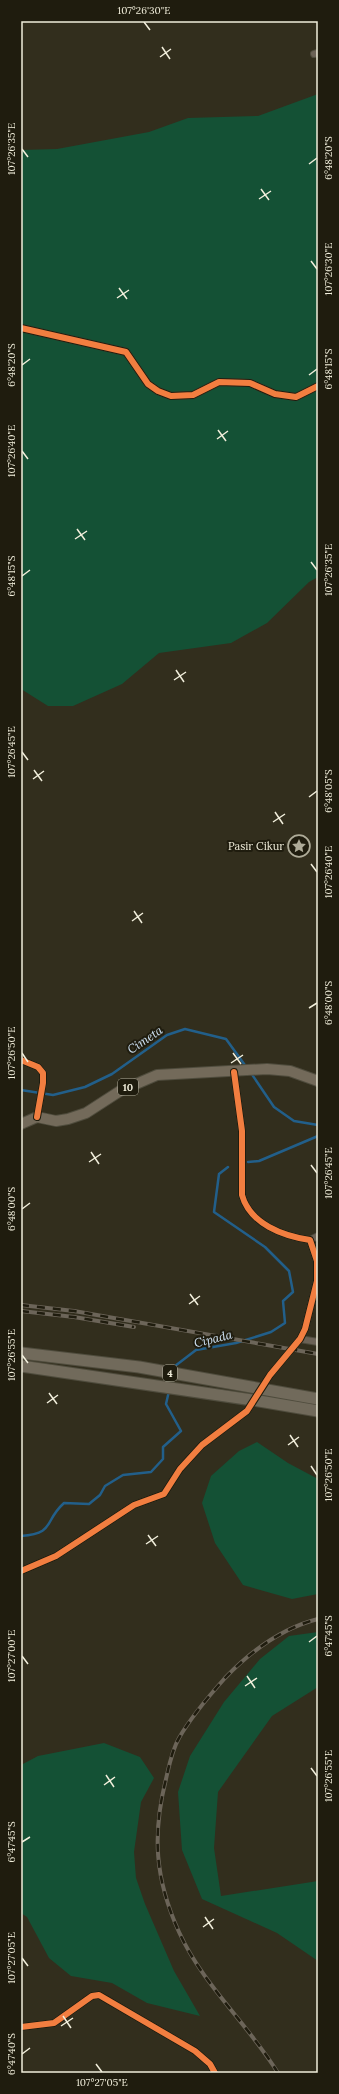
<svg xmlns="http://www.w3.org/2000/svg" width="339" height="2094" font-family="Lora,serif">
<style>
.green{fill:#145135}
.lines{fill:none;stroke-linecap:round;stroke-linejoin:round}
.stream{stroke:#225f8a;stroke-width:2.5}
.minor-casing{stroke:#4f4c3d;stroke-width:8}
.trunk-casing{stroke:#4f4c3d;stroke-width:12}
.minor{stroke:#6b6256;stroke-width:6}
.trunk{stroke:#736a5a;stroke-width:10}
.rail-casing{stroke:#6c6559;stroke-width:4}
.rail{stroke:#1f1c0e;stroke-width:2.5;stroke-dasharray:8;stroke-linecap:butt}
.motorway-bridge-casing{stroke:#4f4c3d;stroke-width:13;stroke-linecap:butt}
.motorway-bridge{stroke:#716a5b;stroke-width:11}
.cycleway-casing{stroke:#1f1c0e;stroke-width:8}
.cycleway{stroke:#f27e40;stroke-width:6}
.ticks{fill:none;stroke:#f1eedb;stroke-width:1.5}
.labels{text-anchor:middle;stroke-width:4;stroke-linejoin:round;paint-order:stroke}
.shield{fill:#1f1c0e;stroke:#b2af9e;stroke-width:1}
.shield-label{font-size:10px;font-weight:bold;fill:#f1eedb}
.poi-label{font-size:11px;fill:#f1eedb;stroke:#1f1c0e;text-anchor:end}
.water-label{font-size:12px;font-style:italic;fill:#cfe2f4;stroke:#1f1c0e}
.neatline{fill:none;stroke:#f1eedb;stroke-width:1.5}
.ticks-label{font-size:10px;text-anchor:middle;fill:#f1eedb}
</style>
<rect width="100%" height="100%" fill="#322e1d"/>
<g class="green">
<path d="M318,94V577L309,582L267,623L231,643L159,653L122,684L73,706H48L21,689V150L57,149L149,132L188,118L258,116Z"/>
<path d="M257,1442L288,1463L318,1479V1594L292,1599L243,1585L215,1543L202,1503L211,1476L239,1451Z"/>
<path d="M318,1632V1687L272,1716L218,1792L214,1848L221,1896L318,1881V1961L277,1933L202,1899L182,1850L178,1792L190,1756L224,1702L260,1659L289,1636Z"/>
<path d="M104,1743L140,1757L154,1778L141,1802L134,1852L136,1878L145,1904L174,1971L200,2016L147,2003L112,1983L71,1976L49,1958L27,1917L21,1913V1765L38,1756Z"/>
</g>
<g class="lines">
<g class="stream">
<path d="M251,1073L274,1107L294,1121L318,1125"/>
<path d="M21,1090L53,1095L85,1087L112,1074L167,1035L185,1029L226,1039L247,1068"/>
<path d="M248,1162L259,1161L318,1136"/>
<path d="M174,1370L175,1366L196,1350L236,1343L271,1332L285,1323L283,1301L293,1292L289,1271L265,1247L214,1212L219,1174L228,1167"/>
<path d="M21,1536C56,1533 43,1522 64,1503L89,1504L100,1495L105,1486L123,1475L151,1472L163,1459V1447L181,1431L166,1404L169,1391"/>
</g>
<g class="minor-casing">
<g id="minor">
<path d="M314,54L318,53"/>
<path d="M21,328L126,352L148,384L158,391L171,396L193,395L219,382L250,383L275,394L296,397L318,386"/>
<path d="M21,1060L38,1067L43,1073V1083L37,1117"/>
<path d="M310,1240L318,1236"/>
<path d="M300,1339L318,1342"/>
<path d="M21,1571L56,1556L134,1505L164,1494L180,1469L202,1445L247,1411L270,1375L300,1339L305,1329L317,1281V1261L310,1240C283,1236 250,1224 242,1195V1131L234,1072"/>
<path d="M21,2027L54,2023L92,1996L99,1995L195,2051L210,2064L215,2073"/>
</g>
</g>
<g class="trunk-casing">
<path id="trunk" d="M21,1124L37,1117L56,1121L68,1119L86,1113L120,1091L157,1075L267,1069L290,1071L318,1081"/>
</g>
<use href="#minor" class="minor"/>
<use href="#trunk" class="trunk"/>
<g class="rail-casing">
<g id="rail">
<path d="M21,1305L74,1311L318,1354"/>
<path d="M21,1311L74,1317L134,1327"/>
<path d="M278,2073C248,2024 203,1985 179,1932C155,1879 152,1835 166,1779C169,1766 172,1750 179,1738C191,1717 208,1697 225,1678C250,1652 282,1628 318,1619"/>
</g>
</g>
<use href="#rail" class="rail"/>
<g class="motorway-bridge-casing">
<g id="motorway-bridge">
<path d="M21,1353L139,1367L318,1399"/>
<path d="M21,1366L259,1401L318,1411"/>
</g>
</g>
<use href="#motorway-bridge" class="motorway-bridge"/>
<g class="cycleway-casing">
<g id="cycleway">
<path d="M21,328L126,352L148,384L158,391L171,396L193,395L219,382L250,383L275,394L296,397L318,386"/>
<path d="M21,1060L38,1067L43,1073V1083L37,1117"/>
<path d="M21,1571L56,1556L134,1505L164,1494L180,1469L202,1445L247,1411L270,1375L300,1339L305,1329L317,1281V1261L310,1240C283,1236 250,1224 242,1195V1131L234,1072"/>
<path d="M21,2027L54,2023L92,1996L99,1995L195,2051L210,2064L215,2073"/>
</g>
</g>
<use href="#cycleway" class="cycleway"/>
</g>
<path class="ticks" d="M144,22L150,30M162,47L170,59M160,57L171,49M22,149L28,157M309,164L317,158M261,189L269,200M259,199L271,191M311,261L317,269M119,288L127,299M117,298L129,290M22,365L30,359M309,375L317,369M218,430L226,441M217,439L228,431M22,451L28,459M77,529L85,540M75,539L87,531M311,562L317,570M22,576L30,570M176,670L184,682M174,680L186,672M22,752L28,760M34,770L42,781M33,779L44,771M309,797L317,791M275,812L283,824M273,822L285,814M311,864L317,872M134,911L142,923M132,921L143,913M309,1008L317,1003M22,1053L28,1062M233,1053L241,1064M231,1063L243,1055M91,1152L99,1164M89,1162L101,1154M311,1165L317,1173M22,1209L30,1203M190,1294L198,1305M189,1304L200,1296M22,1355L28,1363M49,1393L57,1404M47,1403L58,1395M290,1435L298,1447M288,1445L299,1437M311,1466L317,1475M148,1535L156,1546M146,1544L158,1536M309,1642L317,1636M22,1656L28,1664M247,1676L255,1688M245,1686L257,1678M311,1768L317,1776M106,1775L114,1787M104,1785L115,1777M22,1842L30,1837M205,1917L213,1929M203,1927L214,1919M22,1958L28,1966M63,2016L71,2028M61,2026L73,2018M22,2054L30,2048M96,2064L102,2072"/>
<defs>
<g id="sight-ring" transform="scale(1.15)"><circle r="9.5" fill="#1f1c0e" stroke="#aeab98" stroke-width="1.5"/><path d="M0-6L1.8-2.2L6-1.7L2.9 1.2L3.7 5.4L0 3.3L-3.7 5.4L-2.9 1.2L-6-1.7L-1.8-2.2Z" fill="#aeab98"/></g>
</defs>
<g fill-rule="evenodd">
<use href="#sight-ring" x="299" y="846"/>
</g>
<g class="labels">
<g class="shield">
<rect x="118" y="1079" width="20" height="16" rx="3"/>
<rect x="163" y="1365" width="14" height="16" rx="3"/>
</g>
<g class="shield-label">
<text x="128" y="1091">10</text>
<text x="170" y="1377">4</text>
</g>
<g class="poi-label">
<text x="284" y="850">Pasir Cikur</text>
</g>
<g class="water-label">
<text transform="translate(145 1040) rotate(-34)" y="4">Cimeta</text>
<text transform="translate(213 1339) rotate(-14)" y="4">Cipada</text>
</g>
</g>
<rect width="339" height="2094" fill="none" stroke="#1f1c0e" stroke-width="44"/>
<rect x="22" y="22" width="295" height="2050" class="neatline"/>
<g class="ticks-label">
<text x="144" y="14">107°26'30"E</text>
<text transform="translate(11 149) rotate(-90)" y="4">107°26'35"E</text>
<text transform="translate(328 158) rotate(-90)" y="4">6°48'20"S</text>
<text transform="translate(328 269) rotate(-90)" y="4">107°26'30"E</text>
<text transform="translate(11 365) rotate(-90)" y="4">6°48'20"S</text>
<text transform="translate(328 369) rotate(-90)" y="4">6°48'15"S</text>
<text transform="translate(11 451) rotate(-90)" y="4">107°26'40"E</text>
<text transform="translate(328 570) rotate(-90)" y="4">107°26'35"E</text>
<text transform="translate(11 576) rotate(-90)" y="4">6°48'15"S</text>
<text transform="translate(11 752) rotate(-90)" y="4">107°26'45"E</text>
<text transform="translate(328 791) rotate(-90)" y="4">6°48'05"S</text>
<text transform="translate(328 872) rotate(-90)" y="4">107°26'40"E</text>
<text transform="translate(328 1003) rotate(-90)" y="4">6°48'00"S</text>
<text transform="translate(11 1053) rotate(-90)" y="4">107°26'50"E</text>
<text transform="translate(328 1173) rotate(-90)" y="4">107°26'45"E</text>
<text transform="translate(11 1209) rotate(-90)" y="4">6°48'00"S</text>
<text transform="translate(11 1355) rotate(-90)" y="4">107°26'55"E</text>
<text transform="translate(328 1475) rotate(-90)" y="4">107°26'50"E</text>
<text transform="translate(328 1636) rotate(-90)" y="4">6°47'45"S</text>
<text transform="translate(11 1656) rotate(-90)" y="4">107°27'00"E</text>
<text transform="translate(328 1776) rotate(-90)" y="4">107°26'55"E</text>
<text transform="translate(11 1842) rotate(-90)" y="4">6°47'45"S</text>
<text transform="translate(11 1958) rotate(-90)" y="4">107°27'05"E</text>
<text transform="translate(11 2054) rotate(-90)" y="4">6°47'40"S</text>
<text x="102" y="2086">107°27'05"E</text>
</g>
</svg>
